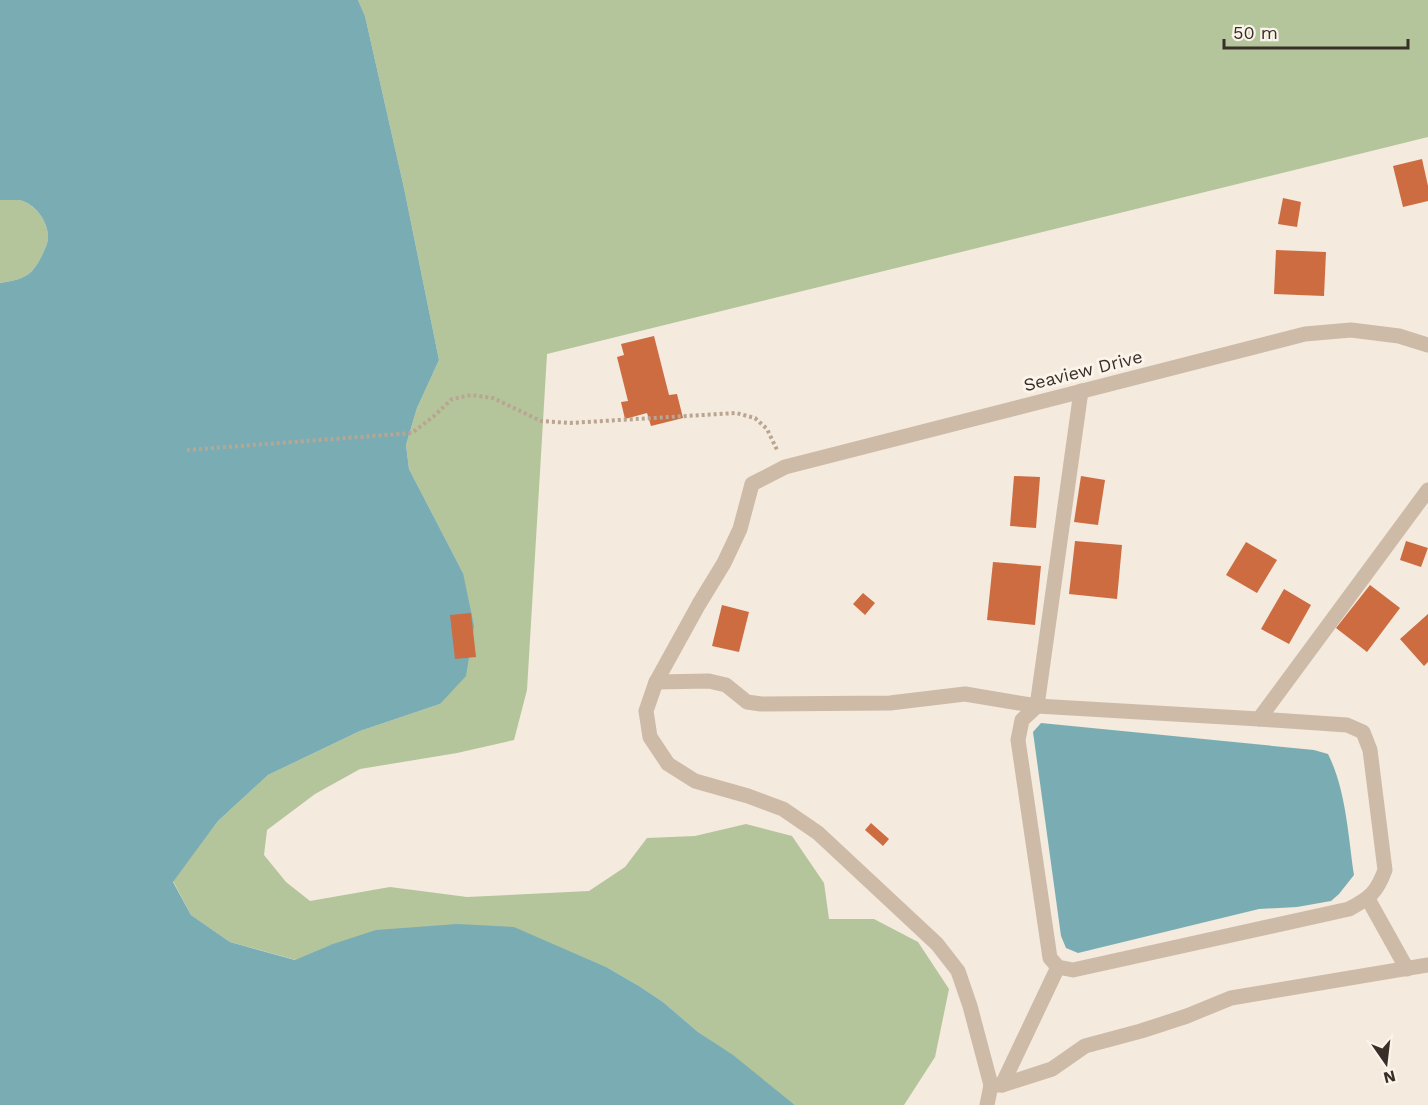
<svg xmlns="http://www.w3.org/2000/svg" width="1428" height="1105" font-family="'Work Sans',sans-serif">
<style>
.green{fill:#b4c49b}
.water{fill:#7aadb3}
.building{fill:#cd6b41}
.lines{fill:none;stroke-linecap:round;stroke-linejoin:round}
.path{stroke:#b9a592;stroke-width:4;stroke-dasharray:3 3;stroke-linecap:butt}
.minor{stroke:#cdbba8;stroke-width:15}
.labels{text-anchor:middle;stroke-width:6;stroke-linejoin:round;paint-order:stroke}
.street-label{font-size:18px;fill:#392f28;stroke:#fbf4ea}
</style>
<rect width="100%" height="100%" fill="#f4eadd"/>
<g class="green">
<path d="M358,0H1428V137L547,354L527,690L514,740L457,753L360,769L315,794L267,830L264,855L286,882L310,901L390,887L467,897L589,891L625,867L647,838L695,836L746,824L792,836L824,883L829,919H874L918,942L949,989L935,1057L904,1105H795L733,1056L698,1032L663,1002L639,986L608,968L330,945L296,960L230,942L191,915L173,881L218,821L268,775L360,731L440,704L463,573L409,469L406,445L417,408L439,360L404,188L365,16Z"/>
<path d="M0,200C6,200 13,200 19,200C35,203 49,222 48,239C47,247 37,267 31,272C22,280 11,281 0,283Z"/>
</g>
<g class="water">
<path d="M0,0H358L365,16L404,188L439,360L417,408L406,445L409,469L463,573L474,626L466,676L440,704L360,731L268,775L218,821L173,882L191,915L230,942L295,960L330,945L376,930L457,924L514,927L608,968L639,986L663,1002L698,1032L733,1055L795,1105H0V283C11,281 22,280 31,272C37,267 47,247 48,239C49,222 35,203 19,200C13,200 6,200 0,200Z"/>
<path d="M1041,723L1314,750L1328,754C1346,790 1348,835 1354,875L1339,894L1331,901L1297,907L1259,909L1078,953L1066,948L1061,936L1033,732Z"/>
</g>
<g class="building">
<path d="M1422,159L1428,186V201L1403,207L1393,166Z"/>
<path d="M1283,198L1301,202L1297,227L1278,224Z"/>
<path d="M1276,250L1326,252L1324,296L1274,294Z"/>
<path d="M654,336L669,395L677,394L683,418L651,426L647,413L625,419L621,402L628,401L617,357L624,355L621,344Z"/>
<path d="M1014,476L1040,477L1036,528L1010,526Z"/>
<path d="M1081,476L1105,480L1098,525L1074,522Z"/>
<path d="M1075,541L1122,545L1117,599L1069,594Z"/>
<path d="M1406,541L1428,548L1421,567L1400,560Z"/>
<path d="M1246,542L1277,560L1257,593L1226,575Z"/>
<path d="M993,562L1041,566L1035,625L987,620Z"/>
<path d="M1370,585L1400,608L1367,652L1336,628Z"/>
<path d="M1284,589L1311,605L1289,644L1261,629Z"/>
<path d="M863,593L875,603L865,615L853,604Z"/>
<path d="M722,605L749,612L739,652L712,646Z"/>
<path d="M471,613L476,657L455,659L450,615Z"/>
<path d="M1428,614V662L1424,666L1400,639Z"/>
<path d="M871,823L889,839L883,846L865,830Z"/>
</g>
<g class="lines">
<path class="path" d="M187,450L412,433L434,416L452,399L471,395L493,398L541,421L570,423L736,413L755,418L767,429L778,452"/>
<g class="minor">
<path d="M656,682L709,681L726,685L747,702L761,704L890,703L965,694L1037,706L1081,391"/>
<path d="M1037,706L1259,719L1347,725L1363,732L1370,750L1385,870C1377,892 1370,898 1349,909L1073,970L1058,967L1050,958L1018,740L1022,720Z"/>
<path d="M1259,719L1428,490"/>
<path d="M1368,899L1407,969"/>
<path d="M991,1085L970,1006L958,971L937,944L818,833L783,809L748,796L695,781L668,764L650,737L646,711L656,682L699,604L724,563L740,529L752,484L785,467L1305,334L1351,330L1399,336L1428,345"/>
<path d="M1002,1085L1058,967"/>
<path d="M987,1105L991,1085H1002L1052,1069L1085,1046L1141,1031L1187,1016L1231,998L1428,965"/>
</g>
</g>
<g class="labels">
<g class="street-label">
<text transform="translate(1083 371) rotate(-14)" y="6">Seaview Drive</text>
</g>
</g>
<g transform="translate(1386 1063) rotate(166)" stroke="#fbf4ea" stroke-width="4.5" paint-order="stroke">
<path d="M0-4.5L10 22L0 15L-10 22Z" fill="#392f28"/>
<text y="-9" font-size="16" font-weight="bold" text-anchor="middle" fill="#392f28">N</text>
</g>
<path d="M1224 39v9h184v-9" fill="none" stroke="#392f28" stroke-width="3"/>
<text x="1233" y="39" font-size="18" fill="#392f28" stroke="#fbf4ea" stroke-width="4.5" paint-order="stroke">50 m</text>
</svg>
